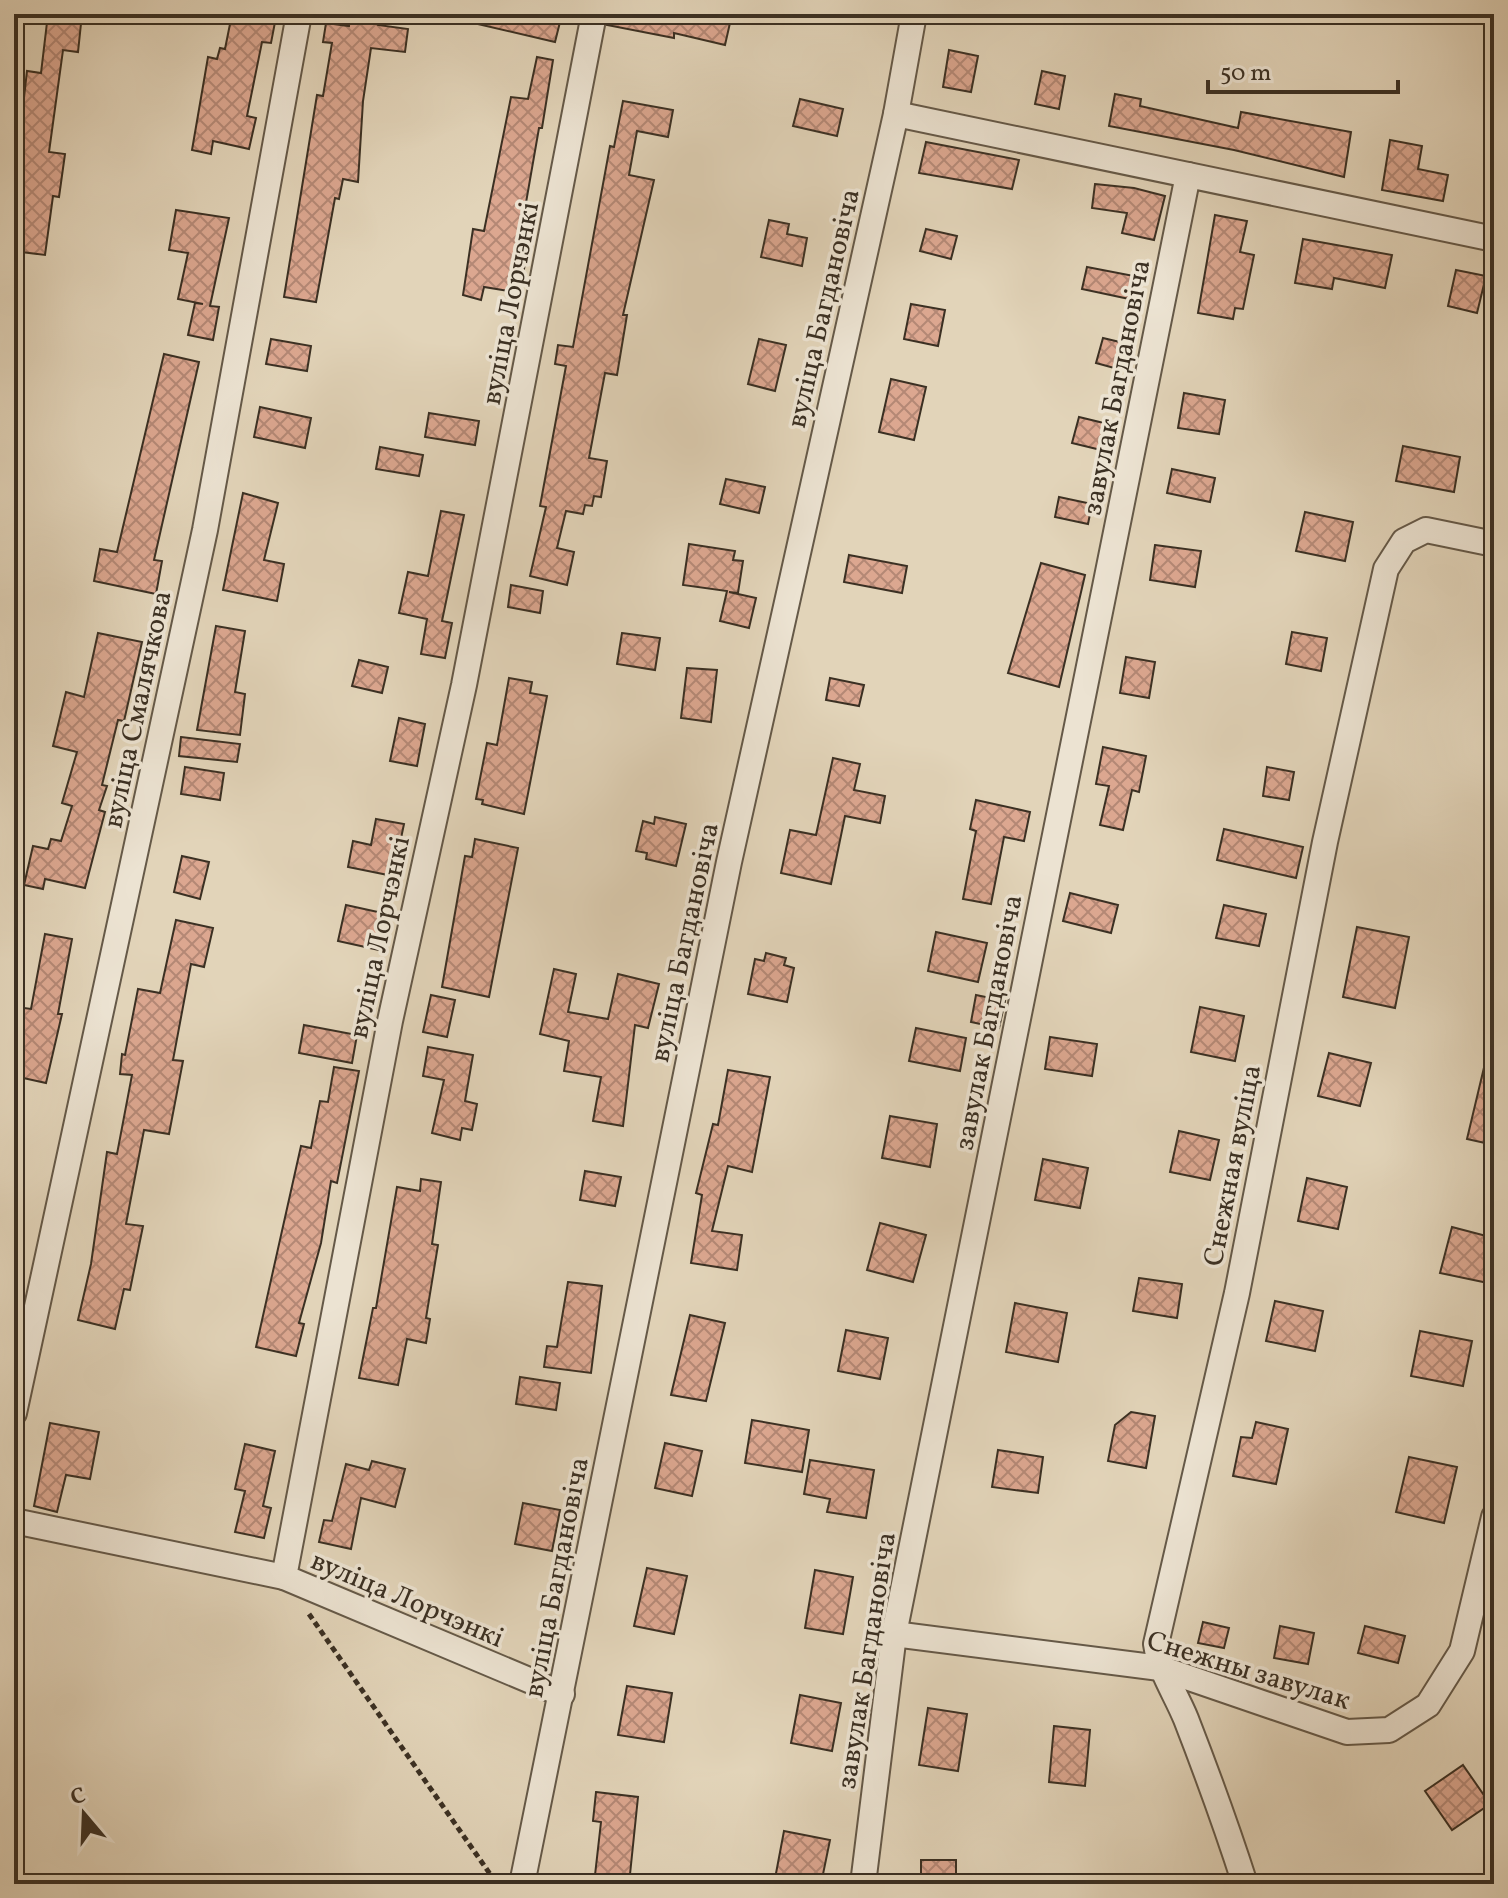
<svg xmlns="http://www.w3.org/2000/svg" width="1508" height="1898" font-family="Vollkorn,serif">
<style>
.building{fill:url(#building-cross-hatch);stroke:#3b3023;stroke-width:2}
.lines{fill:none;stroke-linecap:round;stroke-linejoin:round}
.minor-casing{stroke:#655948;stroke-width:28}
.path{stroke:#3b3023;stroke-width:5;stroke-dasharray:6 4;stroke-linecap:butt}
.minor{stroke:#ece3d2;stroke-width:24}
.labels{text-anchor:middle;stroke-width:7;stroke-linejoin:round;paint-order:stroke}
.street-label{font-size:28px;fill:#3b3023;stroke:#ece3d2}
</style>
<defs>
<pattern id="building-cross-hatch" width="8" height="8" patternUnits="userSpaceOnUse" patternTransform="scale(2)"><rect width="8" height="8" fill="#dca790"/><path d="M0 0l8 8M0 8l8-8" fill="none" stroke="#b48875"/></pattern>
</defs>
<rect width="100%" height="100%" fill="#e2d4b9"/>
<filter id="stains"><feTurbulence type="fractalNoise" baseFrequency=".0025" numOctaves="4"/><feColorMatrix values="0 0 0 0 .2 0 0 0 0 .09 0 0 0 0 .02 0 0 0 .5 -.17"/></filter>
<radialGradient id="worn" r=".72"><stop offset=".6" stop-color="#630" stop-opacity="0"/><stop offset="1" stop-color="#630" stop-opacity=".3"/></radialGradient>
<g class="building">
<path d="M48,14H82L78,52L63,50L49,152L65,154L59,197L53,196L45,255L14,251V186L27,71L41,73Z"/>
<path d="M232,14L276,17L271,43L262,42L247,116L256,118L249,149L213,141L211,154L192,150L208,57L217,59L220,48L225,49Z"/>
<path d="M350,14H381L378,25L408,29L405,52L371,48L363,101L358,182L343,179L339,199L335,198L316,302L284,297L317,95L323,96L332,43L323,42L326,23L349,26Z"/>
<path d="M470,14H562L555,42L469,22Z"/>
<path d="M609,14H732L725,45L674,33V38L607,25Z"/>
<path d="M949,50L978,56L971,92L943,87Z"/>
<path d="M537,57L553,60L542,128H539L524,214L533,215L520,293L484,287L481,300L463,295L473,229L484,231L511,97L528,99Z"/>
<path d="M1042,71L1065,76L1059,109L1035,104Z"/>
<path d="M1115,94L1141,99L1140,106L1238,128L1241,112L1351,132L1344,177L1234,150L1109,126Z"/>
<path d="M800,99L843,109L837,136L793,126Z"/>
<path d="M623,101L673,110L668,137L637,131L629,175L654,180L623,315H627L617,375L605,373L589,458L607,461L601,497L594,496L592,506L585,505L583,514L566,511L557,548L574,552L567,585L530,576L546,507L540,506L566,366L555,364L558,345L573,347L610,146L614,147Z"/>
<path d="M1390,140L1422,146L1418,169L1448,175L1443,201L1382,190Z"/>
<path d="M926,142L1019,160L1012,189L919,173Z"/>
<path d="M1095,184L1134,188L1165,196L1154,240L1122,233L1127,213L1092,208Z"/>
<path d="M176,210L229,218L210,306L219,307L213,340L188,335L195,303L203,304L178,299L188,253L169,250Z"/>
<path d="M1215,215L1247,221L1240,252L1254,255L1243,309L1235,308L1233,319L1198,313Z"/>
<path d="M769,220L789,224L787,234L807,238L802,266L761,257Z"/>
<path d="M926,229L957,236L951,259L920,251Z"/>
<path d="M1303,239L1392,255L1385,288L1334,278L1332,289L1295,283Z"/>
<path d="M1087,267L1139,277L1134,300L1082,289Z"/>
<path d="M1456,270L1486,276L1477,313L1448,306Z"/>
<path d="M911,304L945,310L938,346L904,339Z"/>
<path d="M1103,338L1124,343L1118,369L1096,363Z"/>
<path d="M271,339L311,346L307,371L266,364Z"/>
<path d="M759,339L786,345L775,391L748,384Z"/>
<path d="M164,354L199,362L154,560L162,561L156,594L94,581L100,549L117,552Z"/>
<path d="M891,379L926,387L914,440L879,432Z"/>
<path d="M1184,393L1225,400L1219,434L1178,428Z"/>
<path d="M260,407L311,418L305,448L254,437Z"/>
<path d="M429,413L479,421L475,445L425,437Z"/>
<path d="M1079,417L1108,424L1101,450L1072,443Z"/>
<path d="M1403,446L1460,457L1454,492L1396,481Z"/>
<path d="M380,447L423,455L419,476L376,469Z"/>
<path d="M1172,469L1215,478L1210,502L1167,493Z"/>
<path d="M726,479L765,487L759,513L720,504Z"/>
<path d="M243,493L278,503L264,560L284,564L277,601L223,590Z"/>
<path d="M1059,497L1092,504L1088,524L1055,517Z"/>
<path d="M441,511L464,515L442,621L452,623L445,658L421,654L427,619L399,613L408,572L428,576Z"/>
<path d="M1305,512L1353,522L1345,561L1296,551Z"/>
<path d="M689,544L735,551L733,560L743,561L738,593L729,592L756,598L749,628L720,621L727,591L683,585Z"/>
<path d="M1155,545L1201,551L1195,587L1150,580Z"/>
<path d="M849,555L907,566L902,593L844,582Z"/>
<path d="M1041,563L1085,575L1059,687L1008,673Z"/>
<path d="M511,585L543,591L540,613L508,607Z"/>
<path d="M216,626L245,631L235,692L245,694L240,735L197,730Z"/>
<path d="M1292,632L1327,638L1321,671L1286,664Z"/>
<path d="M98,633L142,642L124,721L118,720L102,785L107,786L99,810L105,812L85,888L45,879L43,889L24,885L33,846L48,849L51,839L61,841L72,806L62,803L77,752L53,746L66,692L84,697Z"/>
<path d="M622,633L660,638L655,670L617,664Z"/>
<path d="M1126,657L1155,662L1149,698L1120,693Z"/>
<path d="M359,660L388,667L382,693L352,686Z"/>
<path d="M687,668L717,670L711,722L681,718Z"/>
<path d="M509,678L532,682L530,693L547,696L524,814L482,804L483,800L476,799L487,743L497,745Z"/>
<path d="M830,678L864,685L859,706L826,700Z"/>
<path d="M399,718L425,724L417,766L390,761Z"/>
<path d="M181,737L240,744L237,762L179,756Z"/>
<path d="M1103,747L1146,756L1139,792L1132,790L1123,830L1100,825L1109,786L1096,784Z"/>
<path d="M833,758L860,764L854,790L885,796L880,823L845,816L831,884L781,873L790,830L816,835Z"/>
<path d="M185,767L224,773L220,800L181,794Z"/>
<path d="M1267,767L1294,772L1289,800L1263,796Z"/>
<path d="M976,800L1030,812L1024,841L1004,837L991,904L963,899L976,831L970,829Z"/>
<path d="M655,817L686,824L676,866L646,859L647,853L636,851L643,821L654,824Z"/>
<path d="M376,819L404,824L393,876L348,867L353,841L371,845Z"/>
<path d="M1224,829L1303,847L1296,878L1217,860Z"/>
<path d="M475,839L518,848L489,997L442,987L465,856L472,857Z"/>
<path d="M182,856L209,862L200,899L174,892Z"/>
<path d="M1070,893L1118,905L1111,933L1063,921Z"/>
<path d="M346,905L387,914L379,950L338,941Z"/>
<path d="M1224,905L1266,914L1259,946L1216,938Z"/>
<path d="M176,920L213,928L204,967L191,964L173,1060L183,1061L169,1134L144,1130L126,1224L143,1226L130,1290L124,1289L115,1329L78,1320L91,1264L107,1152L117,1154L132,1075L120,1074L122,1054L125,1055L138,989L160,993Z"/>
<path d="M1357,927L1409,937L1395,1008L1343,997Z"/>
<path d="M936,932L987,943L978,982L928,971Z"/>
<path d="M45,934L72,939L58,1014H62L46,1083L14,1076L16,1007L31,1009Z"/>
<path d="M766,953L786,958L784,965L794,968L787,1002L748,994L755,959L764,961Z"/>
<path d="M554,969L576,974L568,1012L608,1019L618,974L659,984L648,1028L635,1025L623,1126L593,1121L601,1077L564,1071L569,1041L540,1034Z"/>
<path d="M431,995L455,1000L447,1037L423,1032Z"/>
<path d="M976,995L1005,1001L999,1028L971,1022Z"/>
<path d="M1200,1007L1244,1016L1235,1061L1191,1052Z"/>
<path d="M304,1025L357,1035L352,1063L299,1053Z"/>
<path d="M916,1028L966,1038L960,1071L909,1061Z"/>
<path d="M1050,1037L1097,1044L1092,1076L1045,1069Z"/>
<path d="M428,1047L473,1055L465,1101L477,1104L472,1130L462,1128L460,1140L432,1133L444,1080L423,1076Z"/>
<path d="M1329,1053L1371,1063L1360,1106L1318,1096Z"/>
<path d="M1486,1059L1494,1060V1145L1467,1139Z"/>
<path d="M334,1067L359,1071L337,1183L331,1181L321,1243L299,1323L304,1324L296,1356L256,1347L301,1146L311,1148L320,1101L328,1102Z"/>
<path d="M728,1070L770,1077L752,1172L728,1166L712,1231L742,1235L737,1270L691,1263L702,1195L696,1193L713,1124L718,1125Z"/>
<path d="M890,1116L937,1124L930,1167L882,1158Z"/>
<path d="M1179,1131L1219,1140L1210,1180L1170,1172Z"/>
<path d="M1043,1159L1088,1168L1080,1208L1035,1200Z"/>
<path d="M585,1171L621,1177L615,1206L580,1200Z"/>
<path d="M1307,1178L1347,1187L1338,1229L1298,1221Z"/>
<path d="M421,1179L441,1182L432,1244L438,1245L426,1318L430,1319L426,1343L407,1339L398,1385L359,1378L373,1308H376L397,1187L420,1191Z"/>
<path d="M880,1223L926,1235L913,1282L867,1270Z"/>
<path d="M1452,1227L1494,1238L1488,1283L1440,1273Z"/>
<path d="M1139,1278L1182,1284L1177,1318L1133,1311Z"/>
<path d="M568,1282L602,1286L591,1373L544,1367L547,1346L557,1347Z"/>
<path d="M1275,1301L1323,1311L1315,1351L1266,1341Z"/>
<path d="M1015,1303L1067,1313L1058,1362L1006,1352Z"/>
<path d="M690,1315L725,1323L706,1401L671,1395Z"/>
<path d="M846,1330L888,1338L880,1379L838,1371Z"/>
<path d="M1420,1331L1472,1341L1463,1386L1411,1376Z"/>
<path d="M520,1377L560,1383L556,1410L516,1404Z"/>
<path d="M1131,1412L1155,1416L1146,1468L1108,1461L1115,1425Z"/>
<path d="M752,1420L809,1430L802,1472L745,1463Z"/>
<path d="M1256,1422L1288,1429L1276,1484L1233,1476L1241,1437L1252,1438Z"/>
<path d="M50,1423L99,1432L90,1479L66,1475L57,1512L34,1506Z"/>
<path d="M665,1443L702,1451L692,1496L655,1488Z"/>
<path d="M245,1444L275,1451L263,1506L271,1508L264,1538L235,1532L245,1491L235,1489Z"/>
<path d="M998,1450L1043,1457L1038,1493L992,1487Z"/>
<path d="M1409,1457L1457,1467L1444,1523L1396,1512Z"/>
<path d="M810,1460L874,1470L866,1518L827,1512L830,1499L804,1494Z"/>
<path d="M372,1461L405,1469L395,1507L361,1498L351,1549L319,1542L324,1520L332,1521L346,1464L369,1470Z"/>
<path d="M523,1503L560,1510L552,1551L515,1544Z"/>
<path d="M647,1568L687,1576L674,1634L634,1626Z"/>
<path d="M815,1570L853,1577L843,1634L805,1628Z"/>
<path d="M1203,1622L1229,1628L1224,1648L1198,1643Z"/>
<path d="M1280,1626L1314,1633L1308,1664L1274,1658Z"/>
<path d="M1365,1626L1405,1636L1398,1663L1358,1653Z"/>
<path d="M627,1686L672,1693L664,1742L618,1735Z"/>
<path d="M800,1695L841,1703L832,1751L791,1743Z"/>
<path d="M928,1708L967,1714L958,1771L919,1765Z"/>
<path d="M1054,1726L1090,1730L1085,1786L1049,1782Z"/>
<path d="M1463,1765L1490,1804L1452,1830L1425,1791Z"/>
<path d="M596,1792L638,1797L629,1884H594L601,1822L593,1821Z"/>
<path d="M784,1831L830,1840L821,1884H774Z"/>
<rect x="921" y="1860" width="35" height="24"/>
</g>
<g class="lines">
<g class="minor-casing">
<g id="minor">
<path d="M896,114L1494,239"/>
<path d="M14,1413L205,530L299,14"/>
<path d="M14,1521L284,1577"/>
<path d="M894,1634L1160,1668L1347,1732L1389,1730L1428,1705L1462,1651L1494,1517"/>
<path d="M562,1694L284,1577L390,1021L464,685L594,14"/>
<path d="M522,1884L729,862L896,114L914,14"/>
<path d="M863,1884L894,1634L1188,175"/>
<path d="M1245,1884C1227,1828 1207,1773 1186,1719C1175,1692 1160,1672 1156,1644L1237,1293L1325,842L1386,569L1404,541L1426,530L1494,544"/>
</g>
</g>
<path class="path" d="M309,1614L497,1884"/>
<use href="#minor" class="minor"/>
</g>
<g class="labels">
<g class="street-label">
<text transform="translate(509 303) rotate(-79)" y="10">вуліца Лорчэнкі</text>
<text transform="translate(822 308) rotate(-77)" y="10">вуліца Багдановіча</text>
<text transform="translate(1115 387) rotate(-79)" y="10">завулак Багдановіча</text>
<text transform="translate(136 709) rotate(-78)" y="10">вуліца Смалячкова</text>
<text transform="translate(378 937) rotate(-78)" y="10">вуліца Лорчэнкі</text>
<text transform="translate(683 942) rotate(-78)" y="10">вуліца Багдановіча</text>
<text transform="translate(987 1022) rotate(-79)" y="10">завулак Багдановіча</text>
<text transform="translate(1231 1165) rotate(-79)" y="10">Снежная вуліца</text>
<text transform="translate(555 1577) rotate(-79)" y="10">вуліца Багдановіча</text>
<text transform="translate(408 1598) rotate(23)" y="10">вуліца Лорчэнкі</text>
<text transform="translate(865 1660) rotate(-81)" y="10">завулак Багдановіча</text>
<text transform="translate(1249 1669) rotate(17)" y="10">Снежны завулак</text>
</g>
</g>
<rect width="1508" height="1898" fill="none" stroke="#e2d4b9" stroke-width="48"/>
<rect x="16" y="16" width="1476" height="1866" fill="none" stroke="#3b3023" stroke-width="4"/>
<rect x="24" y="24" width="1460" height="1850" fill="none" stroke="#3b3023" stroke-width="2"/>
<g transform="translate(84 1814) rotate(341)" stroke="#ece3d2" stroke-width="6" paint-order="stroke">
<path d="M0-6L14 30L0 20L-14 30Z" fill="#3b3023"/>
<text y="-12" font-size="22" font-weight="bold" text-anchor="middle" fill="#3b3023">С</text>
</g>
<path d="M1208 80v12h190v-12" fill="none" stroke="#3b3023" stroke-width="4"/>
<text x="1220" y="80" font-size="24" fill="#3b3023" stroke="#ece3d2" stroke-width="6" paint-order="stroke">50 m</text>
<rect width="100%" height="100%" filter="url(#stains)"/>
<rect width="100%" height="100%" fill="url(#worn)"/>
</svg>
